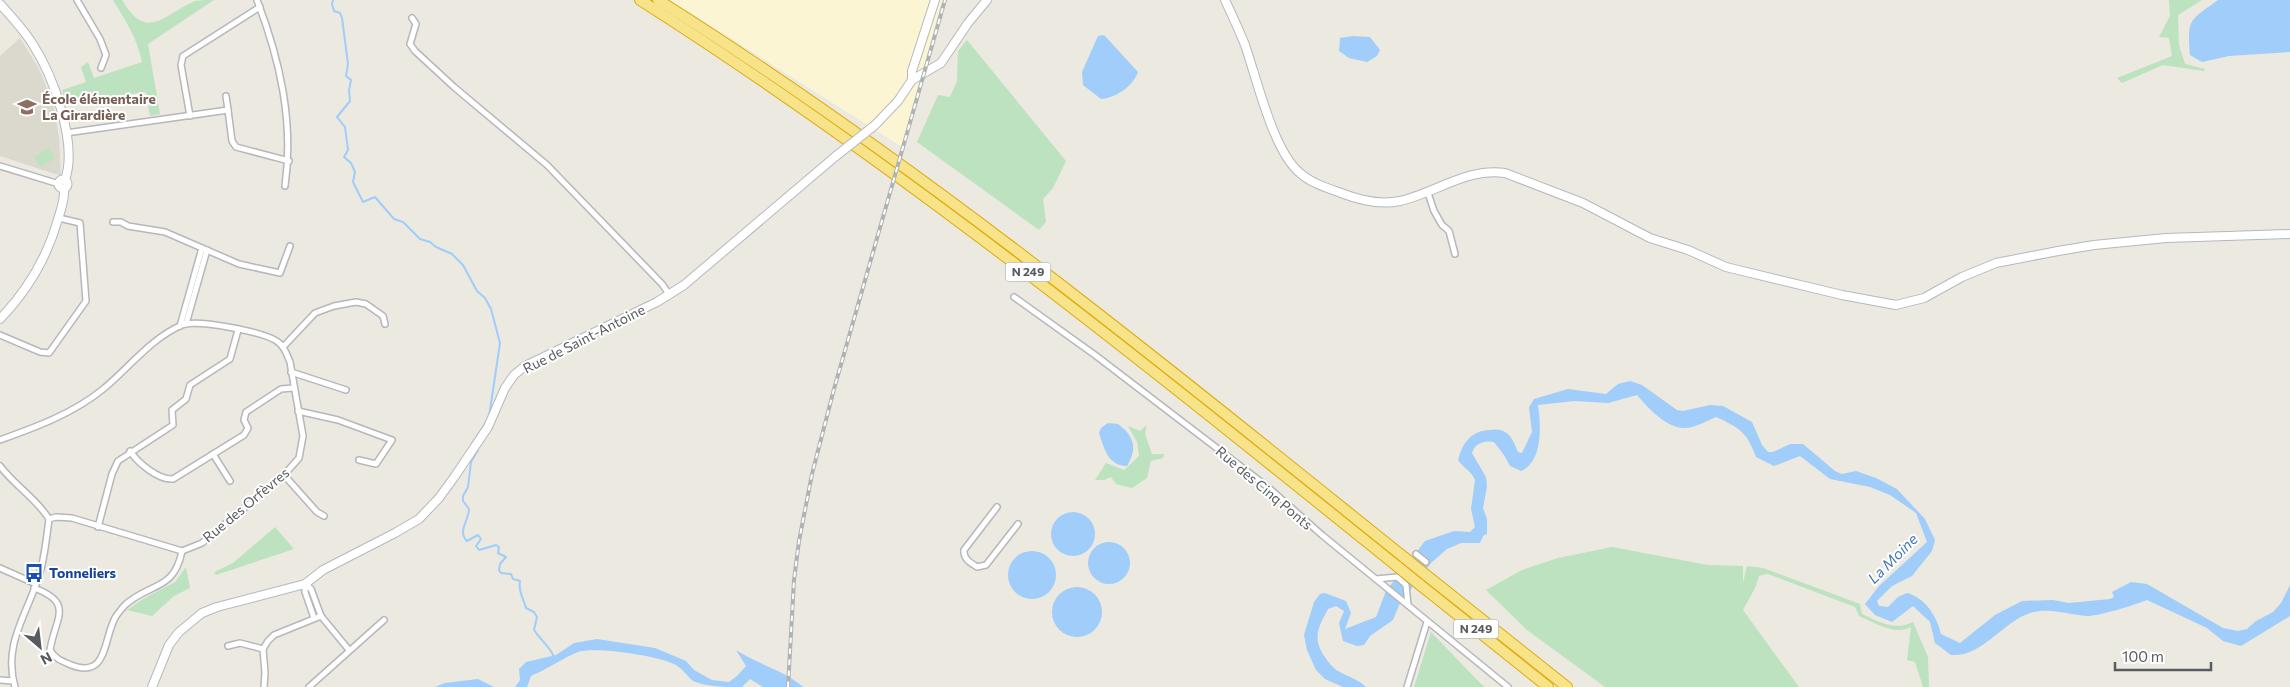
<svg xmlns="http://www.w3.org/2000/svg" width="2290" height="687" font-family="Commissioner,sans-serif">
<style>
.commercial{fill:#fcf5d4}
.education{fill:#dbd8ce}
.green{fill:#bde2bf}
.water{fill:#a0cdfa}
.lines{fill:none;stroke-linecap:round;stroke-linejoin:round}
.stream{stroke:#a0cdfa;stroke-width:2}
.street-tunnel{stroke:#c6c6c0;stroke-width:5;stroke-dasharray:5 2.5;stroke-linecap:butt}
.street-casing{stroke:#b5b7bc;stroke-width:8}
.secondary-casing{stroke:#b5b8be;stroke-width:10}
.highway-casing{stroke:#e0ab0b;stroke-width:12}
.street{stroke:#fff;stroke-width:5}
.secondary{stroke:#fff;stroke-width:8}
.highway{stroke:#f7e38a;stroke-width:10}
.rail-casing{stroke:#b1b2b2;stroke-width:4}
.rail{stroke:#fff;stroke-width:2;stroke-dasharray:5.5;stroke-linecap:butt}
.secondary-bridge-casing{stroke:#b5b8be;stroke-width:10;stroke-linecap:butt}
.highway-bridge-casing{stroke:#e0ab0b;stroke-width:12;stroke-linecap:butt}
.secondary-bridge{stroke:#fff;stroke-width:8}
.highway-bridge{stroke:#f7e38a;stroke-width:10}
.labels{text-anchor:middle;stroke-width:4;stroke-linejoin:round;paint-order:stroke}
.shield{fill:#fff;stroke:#8a8c90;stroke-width:1}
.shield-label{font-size:12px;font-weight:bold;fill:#585b60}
.education-label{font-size:14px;font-weight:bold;fill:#785e54;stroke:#fff;text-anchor:start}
.street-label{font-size:14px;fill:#585b60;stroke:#fff}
.transit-label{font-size:14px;font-weight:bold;fill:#164399;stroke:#fff;text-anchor:start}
.water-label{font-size:15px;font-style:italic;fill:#4577bb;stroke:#fff}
</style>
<rect width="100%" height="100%" fill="#ebe9e0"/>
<path class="commercial" d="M670,0H942L902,147Z"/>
<path class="education" d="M20,38L39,69L53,103L59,137L61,176L0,156V56Z"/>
<g class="green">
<path d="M113,0H122C147,43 164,14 195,1C200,0 208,0 214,0L148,44L160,114L150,116L146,92L66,103L62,90L86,82L81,67L88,62L94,78L142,62C137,38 126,21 113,0Z"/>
<path d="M2169,0H2202L2178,15L2179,45L2185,64L2205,69L2204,71L2163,65L2122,83L2117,78L2172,56L2169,38L2159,37L2170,16Z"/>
<path d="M967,40L1066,161L1053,188L1043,199L1046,222L1039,230L917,142L938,95L950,97L957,81L958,51Z"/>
<path d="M49,148L55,158L40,167L34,157Z"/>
<path d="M1147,425L1145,434L1152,454H1164L1163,458L1151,461L1147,478L1132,488L1116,484L1111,477L1104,480H1095L1106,463L1124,470L1139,456L1137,442L1128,426L1140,431Z"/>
<path d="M275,527L294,549L216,575L214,572L233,563Z"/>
<path d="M1612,547L1708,565L1743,566V583L1747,566L1763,568L1860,604L1862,614C1879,622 1895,631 1913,622L1928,657L1929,687H1923L1915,662L1907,660L1911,627C1894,636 1876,623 1859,616L1855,607L1768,574L1759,576L1755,588L1743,610L1799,687H1605L1527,630L1486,590L1522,570L1558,558Z"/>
<path d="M186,567L190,588L174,596L152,616L127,610L143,599L175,582Z"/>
<path d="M1431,632L1480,683L1485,687H1414Z"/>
</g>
<g class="water">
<path d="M2218,0H2290V52L2229,56L2202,62L2190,55C2187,19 2189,21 2218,0Z"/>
<path d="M1104,35L1138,72C1133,86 1116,98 1101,99L1083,85L1082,72L1098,36Z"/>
<path d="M1353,36L1370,37L1380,50L1377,56L1367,62L1349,58L1339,51L1340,38Z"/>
<path d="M1630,381L1642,385L1677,410L1683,411L1710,405L1723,406L1752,422L1762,445L1768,452H1773L1790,444H1803L1835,471L1842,474L1856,471L1876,478L1897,489L1925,519L1935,540L1932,551L1912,576L1892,586L1877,601L1879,606L1888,607L1898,597L1907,593C1926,598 1937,617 1941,634L1960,643L1995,615L2022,601L2053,600L2069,603L2110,599L2114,597L2112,592L2131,582L2147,584L2223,628L2238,631L2247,629L2256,621L2273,612L2281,603L2290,585V616L2241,646L2223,641L2207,628L2147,600C2135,605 2099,616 2087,616C2069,615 2049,607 2030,613C2002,622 1983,657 1951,655L1935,643L1930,622L1913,606L1892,622L1875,615L1865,604L1879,586L1927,542L1916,513L1890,495L1870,487L1830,479L1800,456L1774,466L1756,457C1747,432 1740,428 1716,417C1707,421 1696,427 1686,428C1667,429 1648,408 1637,395L1608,403L1574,401L1538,405C1541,425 1543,462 1521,471L1510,466L1504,455L1494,442C1484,440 1475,443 1472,453L1486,477L1487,486L1483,508L1487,519V534L1483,536L1480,543H1461L1447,549L1431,563L1400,603L1393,620L1370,636L1364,645L1357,646L1343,641L1339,623L1344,611L1336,606L1328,609C1318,627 1312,639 1325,657C1328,662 1333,668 1338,671C1348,677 1358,679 1366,687H1343L1325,679L1316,670L1307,650L1304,635L1314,602L1320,594L1325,593L1346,601L1351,613L1345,629L1376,617L1386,591L1425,541L1454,531L1470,532L1475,527L1471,509L1475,480C1472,471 1463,468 1458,460C1463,442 1471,431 1490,430C1495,429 1501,429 1505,432C1512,436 1515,445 1518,452L1522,453L1532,432L1529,407L1534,399L1568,389L1606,394L1618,384Z"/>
<path d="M1108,423L1118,424C1134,436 1138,448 1127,466C1108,466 1104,448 1099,433L1101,428Z"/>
<circle cx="1073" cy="534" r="22"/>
<circle cx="1109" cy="563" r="21"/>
<circle cx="1032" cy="575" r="24"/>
<circle cx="1077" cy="612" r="25"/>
<path d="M597,639L655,648L686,661L694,670L712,680L729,682L737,676L746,666L736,650C757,664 784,670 803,687H763L750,679L742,687C726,687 707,687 693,681C687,676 683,669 676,665C661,656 594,646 578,652C563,658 547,669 531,676L527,687H515L520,680L519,669L526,662L556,655L574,643Z"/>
<path d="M478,679L494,687H435L445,683Z"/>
</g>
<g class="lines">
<g class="stream">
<path d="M333,0L332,4L334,11L340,13L342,18L348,64L346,76L351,80L349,90L350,101L337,117L345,127L348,150L344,157L351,163L355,172L353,182L363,202L375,197L394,219L403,222L420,239L430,242L436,247L452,254L463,265L477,291L485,298L491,309L500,343L489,417"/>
<path d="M471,445L487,421"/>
<path d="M478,450L471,462L468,487L463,496V501L469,509C469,520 457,532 467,541L478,535L481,539L476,546L479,550L496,545L499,547L498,553L506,557L500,564L499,570L501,573L511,574L513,579L520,581C518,590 523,598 526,608L534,612L537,617L534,630C541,641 548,644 554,657"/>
</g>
<path class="street-tunnel" d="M1406,585L1426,562"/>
<g class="street-casing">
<g id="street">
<path d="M77,0L100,39L106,55L101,68"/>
<path d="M257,0C280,60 294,122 285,186"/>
<path d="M412,18L416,24L410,44L415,51L454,87L547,165L662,284L669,294"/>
<path d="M226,96L228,110"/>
<path d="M190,116L181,65L183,56L260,7"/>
<path d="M66,133L228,110L232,141L236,147L289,161"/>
<path d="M0,166L59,184"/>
<path d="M1428,193L1434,211L1442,225L1449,231L1455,254"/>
<path d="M113,222H121L128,226L165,232L239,264L280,273L290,246"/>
<path d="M1014,297L1095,355L1269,488L1322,535L1508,687"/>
<path d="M186,324L207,250"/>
<path d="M180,326L202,248"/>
<path d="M0,335L40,352L49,353L86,301L80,223L59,218"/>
<path d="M283,347L315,313L334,306L356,302L366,304L383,316L385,324"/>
<path d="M291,372L346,390"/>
<path d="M298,411L338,420L392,440L376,464L359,460"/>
<path d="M0,440C36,427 72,414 102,390C128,369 151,338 182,325C197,319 265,332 278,342C285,347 287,355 290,362L303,436L299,458L284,475L202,543L182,551L72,518L56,517L49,519"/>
<path d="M130,451C138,463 158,480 173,479L244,435L248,428L244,420L246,412L281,389L293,388"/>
<path d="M213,454L230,481"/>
<path d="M0,466C15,486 36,498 49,519C47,535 45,553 41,569C30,611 2,642 15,687"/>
<path d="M284,475L317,512L324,516"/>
<path d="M997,507L964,550C963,559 971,563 977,567L986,565L1018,524"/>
<path d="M98,527L112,474L118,461L173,425L172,410L186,399L190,385L230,359L238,330"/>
<path d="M1416,554L1426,562"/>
<path d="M0,568L36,584"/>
<path d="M1376,579L1397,577L1406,585L1408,605"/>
<path d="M305,584L311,589L321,616L349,650"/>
<path d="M305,584V592L314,618"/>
<path d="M34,588C75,603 55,618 50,650C55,659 62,661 71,665C108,679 103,640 115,618C117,614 121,610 124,606C149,582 174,592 182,551"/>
<path d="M228,646L240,643L263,649"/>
<path d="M0,680L13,681"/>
<path d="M264,687L265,673L263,649L268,641L274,635L321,616"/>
<path d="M309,687L384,620"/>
<path d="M1407,687L1427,622"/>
</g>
</g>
<g class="secondary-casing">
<g id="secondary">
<path d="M1225,0C1232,15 1239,30 1245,45C1257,79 1273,151 1300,173C1311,183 1327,188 1341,193C1359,200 1381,205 1400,201C1435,193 1469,167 1505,173L1583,203L1650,238L1688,250L1726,267L1842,295L1896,305L1924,298L1962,277L1996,263L2058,251L2094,245L2166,238L2290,234"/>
<path d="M0,4C12,17 23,29 32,43C53,75 78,143 65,180"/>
<path d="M912,80V71L935,0"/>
<path d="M875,125L898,101L912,80L941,63L968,23L987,0"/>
<circle cx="63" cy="184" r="4.5"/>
<path d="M0,319C28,290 47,258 58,219C61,210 65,199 64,189"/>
<path d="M152,687L169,645L179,632L202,613L217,607L305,584L323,570L395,533L419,519L439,498L455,476L488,427L505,388L514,375L525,366L657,302L684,285L836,156"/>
</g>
</g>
<g class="highway-casing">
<g id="highway">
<path d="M640,0C907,170 1152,369 1398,567"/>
<path d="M658,0C922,166 1162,363 1405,558"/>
<path d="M1426,575L1567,687"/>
<path d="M1419,584L1548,687"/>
</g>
</g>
<use href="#street" class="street"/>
<use href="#secondary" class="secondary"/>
<use href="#highway" class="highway"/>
<g class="rail-casing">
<path id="rail" d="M788,687L794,580L799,541L812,474L834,389L945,0"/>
</g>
<use href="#rail" class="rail"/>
<g class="secondary-bridge-casing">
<path id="secondary-bridge" d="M836,156L875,125"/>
</g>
<g class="highway-bridge-casing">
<g id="highway-bridge">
<path d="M1405,558L1426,575"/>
<path d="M1398,567L1419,584"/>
</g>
</g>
<use href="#secondary-bridge" class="secondary-bridge"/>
<use href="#highway-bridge" class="highway-bridge"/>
</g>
<defs>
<g id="school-bare" transform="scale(1.5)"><path d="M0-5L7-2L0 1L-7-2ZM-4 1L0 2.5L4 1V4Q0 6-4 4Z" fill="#8d6e63" stroke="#fff" stroke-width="2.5" paint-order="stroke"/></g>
<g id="bus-bare" transform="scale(1.5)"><path d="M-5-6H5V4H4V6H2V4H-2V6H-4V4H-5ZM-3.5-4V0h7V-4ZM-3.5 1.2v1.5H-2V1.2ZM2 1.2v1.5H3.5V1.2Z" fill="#1a4fb4" stroke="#fff" stroke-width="2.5" paint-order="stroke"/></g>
</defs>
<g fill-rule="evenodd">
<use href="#school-bare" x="27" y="107"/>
<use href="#bus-bare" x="34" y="573"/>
</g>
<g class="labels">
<g class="shield">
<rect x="1005.5" y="262.5" width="45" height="19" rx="4"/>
<rect x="1453.5" y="619.5" width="45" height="19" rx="4"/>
</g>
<g class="shield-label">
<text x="1028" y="276">N 249</text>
<text x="1476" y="633">N 249</text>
</g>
<g class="education-label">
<text x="42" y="104">École élémentaire<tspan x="42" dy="16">La Girardière</tspan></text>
</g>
<g class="street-label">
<text transform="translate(584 339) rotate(-27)" y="5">Rue de Saint-Antoine</text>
<text transform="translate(1264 488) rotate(40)" y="5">Rue des Cinq Ponts</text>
<text transform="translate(246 505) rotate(-40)" y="5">Rue des Orfèvres</text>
</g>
<g class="transit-label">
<text x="49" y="578">Tonneliers</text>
</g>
<g class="water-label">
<text transform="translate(1893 559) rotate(-45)" y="5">La Moine</text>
</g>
</g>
<g transform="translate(40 647) rotate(152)" stroke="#ffffff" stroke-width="4" paint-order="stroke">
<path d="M0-4L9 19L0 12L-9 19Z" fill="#585b60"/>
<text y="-8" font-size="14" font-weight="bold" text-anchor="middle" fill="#585b60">N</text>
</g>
<path d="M2115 662v8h96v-8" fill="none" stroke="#585b60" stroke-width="2.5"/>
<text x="2122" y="662" font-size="15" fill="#585b60" stroke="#ffffff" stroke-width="4" paint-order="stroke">100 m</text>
</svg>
